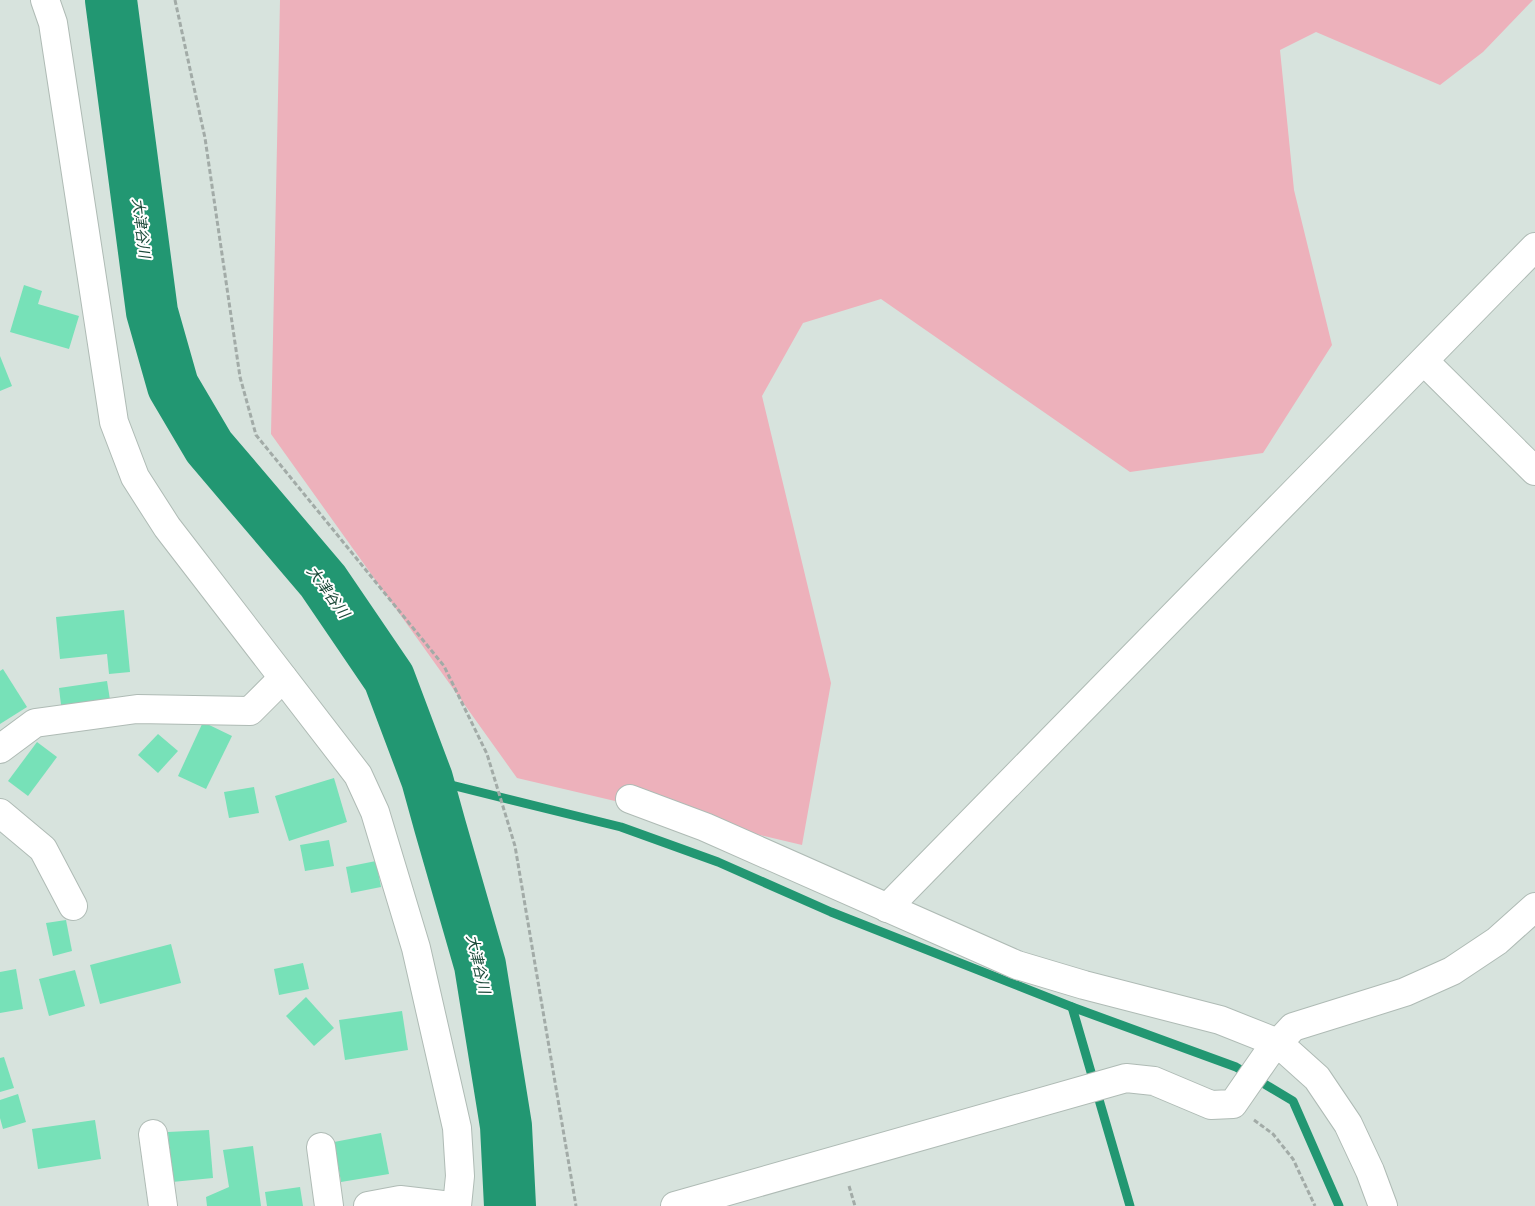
<svg xmlns="http://www.w3.org/2000/svg" width="1535" height="1206" font-family="Inter,'Noto Sans JP',sans-serif">
<style>
.green{fill:#edb1bb}
.lines{fill:none;stroke-linecap:round;stroke-linejoin:round}
.stream{stroke:#229772;stroke-width:9}
.river{stroke:#229772;stroke-width:52}
.building{fill:#77e1b8}
.street-casing{stroke:#afbbb5;stroke-width:30}
.path{stroke:#a2aba7;stroke-width:3;stroke-dasharray:5 2.5;stroke-linecap:butt}
.street{stroke:#fff;stroke-width:28}
.labels{text-anchor:middle;stroke-width:4;stroke-linejoin:round;paint-order:stroke}
.water-label{font-size:15px;font-style:italic;fill:#1d4a3a;stroke:#fff}
</style>
<rect width="100%" height="100%" fill="#d7e3dd"/>
<path class="green" d="M280,0H1533L1483,52L1440,85L1316,32L1280,50L1294,190L1332,345L1263,453L1130,472L881,299L803,323L762,396L831,683L802,845L517,778L271,434Z"/>
<g class="lines">
<g class="stream">
<path d="M427,779L621,827L718,862L831,912L1072,1007L1236,1067L1293,1101L1339,1206"/>
<path d="M1072,1007L1130,1206"/>
</g>
<path class="river" d="M111,0L152,312L173,386L209,447L323,581L389,678L427,779L440,826L480,965L506,1126L510,1206"/>
</g>
<g class="building">
<path d="M24,285L42,291L38,304L79,316L69,349L10,332Z"/>
<path d="M0,356L12,386L0,391Z"/>
<path d="M124,610L130,672L109,674L107,654L60,659L56,617Z"/>
<path d="M3,669L27,707L0,724V671Z"/>
<path d="M107,681L111,706L62,713L59,688Z"/>
<path d="M203,722L232,736L206,789L178,776Z"/>
<path d="M158,734L178,751L158,773L138,755Z"/>
<path d="M37,742L57,757L28,796L8,781Z"/>
<path d="M334,778L347,822L289,841L275,796Z"/>
<path d="M254,787L259,813L229,818L224,792Z"/>
<path d="M329,840L334,866L305,871L300,845Z"/>
<path d="M376,861L381,887L351,893L346,867Z"/>
<path d="M66,920L72,951L53,956L46,923Z"/>
<path d="M171,944L181,983L100,1004L90,965Z"/>
<path d="M303,963L309,989L279,995L274,969Z"/>
<path d="M16,969L23,1009L0,1013V972Z"/>
<path d="M75,970L85,1006L49,1016L39,979Z"/>
<path d="M306,997L334,1028L314,1046L286,1016Z"/>
<path d="M402,1011L408,1050L345,1060L339,1020Z"/>
<path d="M4,1057L14,1088L0,1092V1058Z"/>
<path d="M18,1094L26,1122L3,1129L0,1118V1100Z"/>
<path d="M95,1120L101,1159L38,1169L32,1129Z"/>
<path d="M209,1130L213,1178L172,1182L168,1132Z"/>
<path d="M381,1133L389,1174L341,1182L334,1142Z"/>
<path d="M253,1146L261,1206H207L206,1197L229,1187L223,1150Z"/>
<path d="M300,1187L303,1206H267L265,1192Z"/>
</g>
<g class="lines">
<g class="street-casing">
<g id="street">
<path d="M45,0L53,23L114,422L135,477L167,527L358,775L375,812L416,948L457,1128L460,1176L457,1206"/>
<path d="M1424,361L1535,471"/>
<path d="M0,749L35,723L137,709L250,711L283,678"/>
<path d="M630,799L705,827L1017,965L1084,985L1220,1020L1278,1043L1317,1078L1348,1124L1370,1171L1383,1206"/>
<path d="M0,813L43,849L73,906"/>
<path d="M887,908L1535,247"/>
<path d="M153,1134L163,1206"/>
<path d="M321,1147L329,1206"/>
<path d="M368,1206L400,1200L451,1206"/>
<path d="M675,1206L1126,1078L1154,1081L1211,1105L1233,1104L1267,1055L1293,1027L1405,992L1452,971L1497,941L1535,907"/>
</g>
</g>
<g class="path">
<path d="M175,0L205,138L240,377L256,435L444,666L487,754L515,846L576,1206"/>
<path d="M1254,1120L1273,1134L1293,1159L1315,1206"/>
<path d="M849,1186L855,1206"/>
</g>
<use href="#street" class="street"/>
</g>
<g class="labels">
<g class="water-label">
<text transform="translate(141 228) rotate(83)" y="5">大津谷川</text>
<text transform="translate(328 592) rotate(54)" y="5">大津谷川</text>
<text transform="translate(478 964) rotate(77)" y="5">大津谷川</text>
</g>
</g>
</svg>
